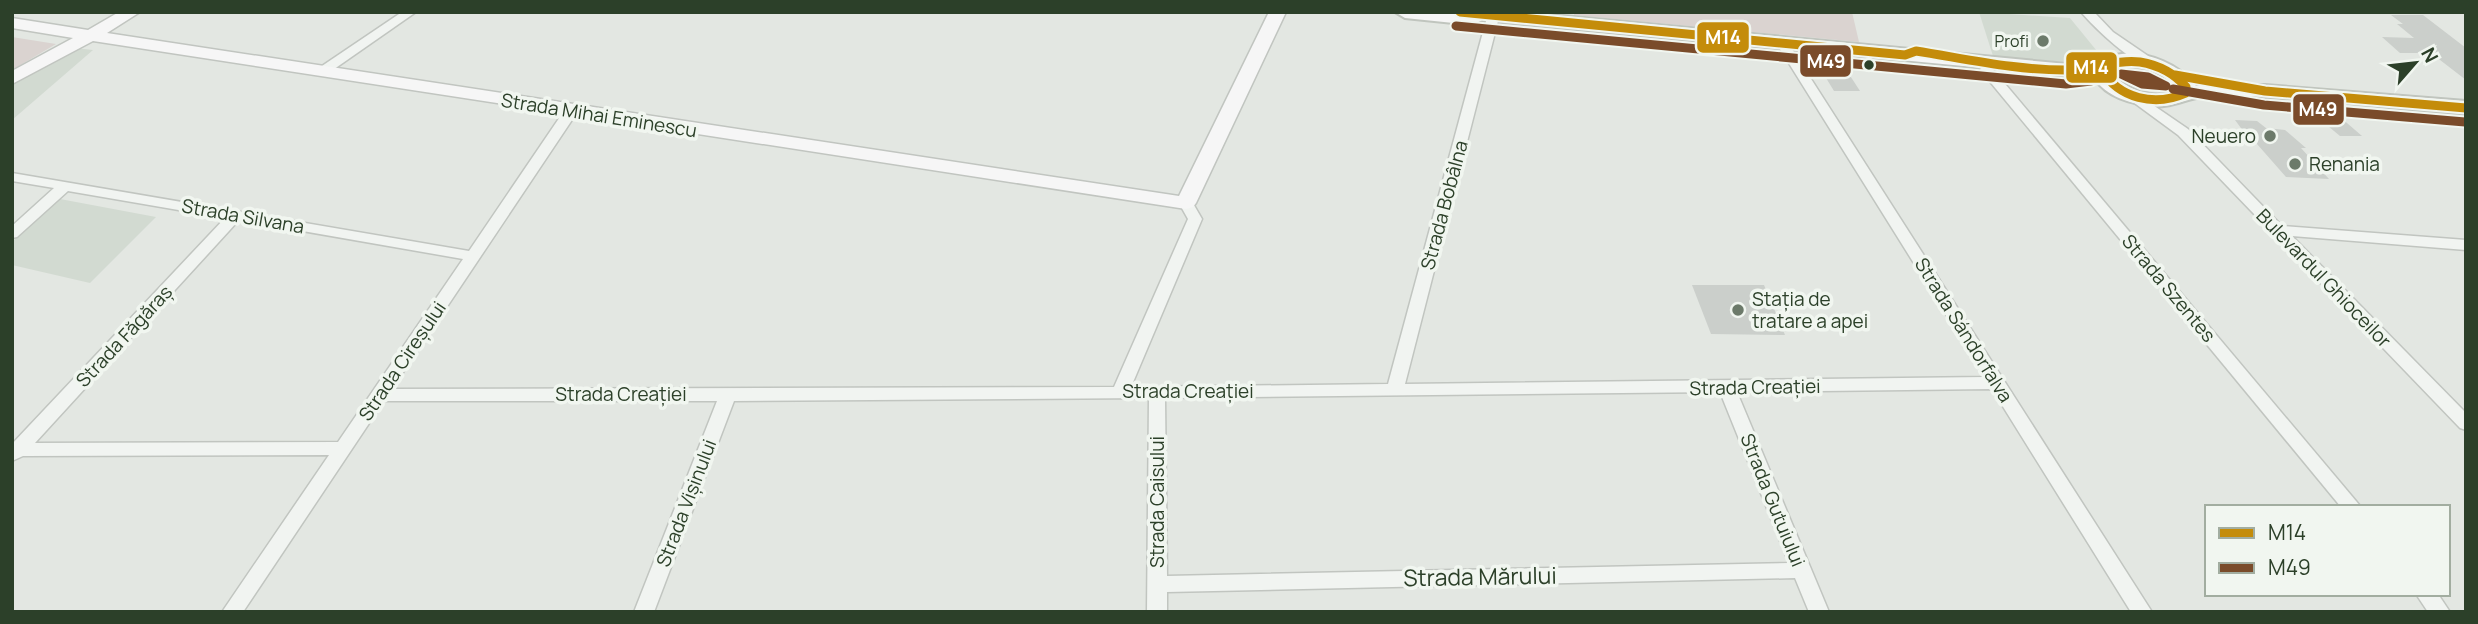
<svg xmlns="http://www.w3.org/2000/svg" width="2478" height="624" font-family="Manrope,sans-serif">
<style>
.built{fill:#d2dad1}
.green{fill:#dad3d0}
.building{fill:#cbcfcb}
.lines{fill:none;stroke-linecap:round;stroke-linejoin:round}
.street-casing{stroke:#c1c5c0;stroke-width:3}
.secondary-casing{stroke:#c1c5c0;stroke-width:3}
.primary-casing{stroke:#c0c5be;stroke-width:4}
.street{fill:#f1f4f1;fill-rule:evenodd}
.secondary{fill:#f6f6f6;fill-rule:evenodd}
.primary{fill:#f6f6f6;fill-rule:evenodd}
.bus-1-casing{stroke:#f1f6f0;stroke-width:13}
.bus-2-casing{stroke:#f1f6f0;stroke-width:13}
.bus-1{stroke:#c48c0a;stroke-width:9}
.bus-2{stroke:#7a4b2a;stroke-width:9}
.poi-dot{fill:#6c7a6a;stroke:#f1f6f0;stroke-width:2.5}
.bus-dot{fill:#2c4029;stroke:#f1f6f0;stroke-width:2.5}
.labels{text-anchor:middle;stroke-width:7;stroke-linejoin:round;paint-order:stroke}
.far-poi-label{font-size:16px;fill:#2c4029;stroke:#f1f6f0;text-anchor:end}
.street-label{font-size:19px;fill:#2c4029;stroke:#f1f6f0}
.poi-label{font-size:19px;fill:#2c4029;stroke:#f1f6f0;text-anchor:start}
.near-street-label{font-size:23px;fill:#2c4029;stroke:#f1f6f0}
.line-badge{stroke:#f1f6f0;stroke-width:2.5}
.badge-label{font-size:19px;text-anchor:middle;font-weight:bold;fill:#fff}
</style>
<rect width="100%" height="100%" fill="#e3e7e2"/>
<g class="built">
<path d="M1979,12L2070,18L2101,56L2087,64L1993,56Z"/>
<path d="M75,48L93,50L12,120V85Z"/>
<path d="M60,199L156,217L90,283L12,265V242Z"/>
</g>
<g class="green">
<path d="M1574,12H1852L1859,42L1574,15Z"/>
<path d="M12,37L56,44L12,70Z"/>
</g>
<g class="building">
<path d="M2391,15H2423L2466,48V80L2431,53H2400L2382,37L2414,38L2397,24H2403Z"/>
<path d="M1820,68H1845L1860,91H1834Z"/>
<path d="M2333,111L2362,136H2340L2311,112Z"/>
<path d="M2235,120L2257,121L2266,128L2285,130L2306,148H2301L2329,179L2286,177L2257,144L2252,143Z"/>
<path d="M1692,285H1764L1785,335L1711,334Z"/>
</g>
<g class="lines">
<g class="street-casing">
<g id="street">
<path d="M402,12H416L327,74H319V68Z"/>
<path d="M2081,12H2094L2113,32L2154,60V66C2135,68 2094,27 2081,12Z"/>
<path d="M1492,17L1498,21L1405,384L1985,377L1780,49L1782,46H1790L2152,612H2131L1992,389L1737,392L1829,612H1809L1795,578L1167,592V612H1147L1149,398L734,401L654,612H634L717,401H384L243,612H222L329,455L23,456L12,461V444L225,218L68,191L17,237L12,238V226L54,188L12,181V173L469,251L566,108L571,107L578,111L392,389L1114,387L1188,219L1179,203L1186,199L1191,200L1202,219L1131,387L1388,384L1486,21ZM239,220L463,259L338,442L35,443ZM1720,392L1789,563L1167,576L1165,398Z"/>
<path d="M1986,65L1990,66L2361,507H2341L1982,72L1980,69Z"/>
<path d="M2134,92L2188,129L2282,226L2466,240V250L2292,236L2466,413V430L2460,428L2178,135L2129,99L2128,96Z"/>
<path d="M2416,594H2438L2450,612H2428Z"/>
</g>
</g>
<g class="secondary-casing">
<path id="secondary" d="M119,12H140L107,33L1179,196L1269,12H1286L1196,203L1193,207L1186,209L93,41L12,84V71L73,38L12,28V18L88,30Z"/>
</g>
<g class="primary-casing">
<path id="primary" d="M1395,12H1522L2067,64C2086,63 2103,56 2122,54C2149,52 2179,64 2196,86L2265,85L2466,101V114C2386,108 2304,96 2224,96C2214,96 2201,96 2192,99C2177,103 2166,108 2150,106C2128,103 2101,95 2092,73L2067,76L1482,20L1473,25L1405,18ZM2131,66C2147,68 2169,75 2175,90C2156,101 2120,89 2111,69Z"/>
</g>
<use href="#street" class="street"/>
<use href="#secondary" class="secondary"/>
<use href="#primary" class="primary"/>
<g class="bus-1-casing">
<g id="bus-1">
<path d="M1460,12L1905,55L1916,51C1967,59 2019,71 2071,70C2094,70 2116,59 2140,62C2158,65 2174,73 2186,87V93C2155,107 2119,99 2101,69L2104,65"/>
<path d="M2175,75L2265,91L2466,108"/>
</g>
</g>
<g class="bus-2-casing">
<g id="bus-2">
<path d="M1456,26L2066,84L2091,81"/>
<path d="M2121,74L2148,77L2166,86L2142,84Z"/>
<path d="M2173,89L2264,105L2465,122"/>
</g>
</g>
<use href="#bus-1" class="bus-1"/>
<use href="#bus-2" class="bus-2"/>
</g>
<g class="poi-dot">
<circle cx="2043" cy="41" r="7"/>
<circle cx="2270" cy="136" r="7"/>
<circle cx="2295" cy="164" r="7"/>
<circle cx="1738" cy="310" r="7"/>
</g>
<circle class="bus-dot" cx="1869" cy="65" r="6"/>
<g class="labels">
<g class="far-poi-label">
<text x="2029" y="47">Profi</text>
</g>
<g class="street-label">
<text transform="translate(599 115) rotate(9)" y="7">Strada Mihai Eminescu</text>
<text transform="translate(1444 205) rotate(-75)" y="7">Strada Bobâlna</text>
<text transform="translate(243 216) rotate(10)" y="7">Strada Silvana</text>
<text transform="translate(2324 278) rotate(46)" y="7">Bulevardul Ghioceilor</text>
<text transform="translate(2169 288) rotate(50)" y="7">Strada Szentes</text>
<text transform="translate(1964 330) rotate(58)" y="7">Strada Sándorfalva</text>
<text transform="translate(124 336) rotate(-47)" y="7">Strada Făgăraș</text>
<text transform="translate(402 361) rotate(-56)" y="7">Strada Cireșului</text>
<text transform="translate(1755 387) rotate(-1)" y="7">Strada Creației</text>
<text x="1188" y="398">Strada Creației</text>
<text x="621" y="401">Strada Creației</text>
<text transform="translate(1773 500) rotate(68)" y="7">Strada Gutuiului</text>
<text transform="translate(1157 502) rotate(-90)" y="7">Strada Caisului</text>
<text transform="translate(686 503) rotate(-69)" y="7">Strada Vișinului</text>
</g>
<g class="poi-label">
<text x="2256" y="143" text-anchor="end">Neuero</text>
<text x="2309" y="171">Renania</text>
<text x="1752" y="306">Stația de<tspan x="1752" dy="22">tratare a apei</tspan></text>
</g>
<g class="near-street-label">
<text transform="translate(1480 577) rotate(-1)" y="8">Strada Mărului</text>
</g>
</g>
<g class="line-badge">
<rect x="1696" y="21" width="54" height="33" rx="7" fill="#c48c0a"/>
<rect x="1799" y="44" width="53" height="34" rx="7" fill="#7a4b2a"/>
<rect x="2065" y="51" width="53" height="33" rx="7" fill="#c48c0a"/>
<rect x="2292" y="93" width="53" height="33" rx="7" fill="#7a4b2a"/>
</g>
<g class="badge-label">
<text x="1723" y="44">M14</text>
<text x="1826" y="68">M49</text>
<text x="2091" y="74">M14</text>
<text x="2318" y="116">M49</text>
</g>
<rect width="2478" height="624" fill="none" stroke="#2c4029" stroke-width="28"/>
<rect x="2205" y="505" width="245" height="91" fill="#f1f6f0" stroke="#a2ada0" stroke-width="2"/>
<rect x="2219" y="528" width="35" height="10" fill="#c48c0a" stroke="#a2ada0" stroke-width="2"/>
<text x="2268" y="540" font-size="21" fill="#2c4029">M14</text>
<rect x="2219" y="563" width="35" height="10" fill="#7a4b2a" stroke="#a2ada0" stroke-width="2"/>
<text x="2268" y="575" font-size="21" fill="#2c4029">M49</text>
<g transform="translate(2415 63) rotate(62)" stroke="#f1f6f0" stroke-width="5" paint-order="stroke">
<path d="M0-5L12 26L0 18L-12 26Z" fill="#2c4029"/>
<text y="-10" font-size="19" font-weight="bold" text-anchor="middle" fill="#2c4029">N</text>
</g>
</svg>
